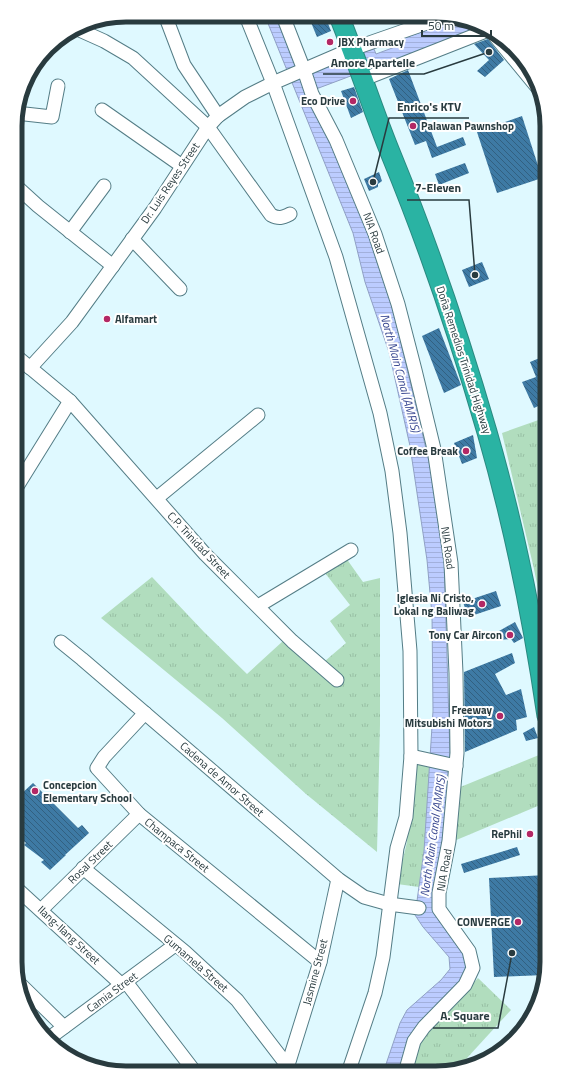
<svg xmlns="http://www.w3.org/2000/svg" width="562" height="1088" font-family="'Titillium Web',sans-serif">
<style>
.grass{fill:url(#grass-tufts)}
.water{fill:url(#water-rules);stroke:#90a0c5}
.building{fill:url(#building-back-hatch)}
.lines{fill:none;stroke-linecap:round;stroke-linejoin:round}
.minor-casing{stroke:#547d86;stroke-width:15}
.highway-casing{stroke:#2a8980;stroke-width:21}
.minor{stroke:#fff;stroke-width:13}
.highway{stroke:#2ab3a3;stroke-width:19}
.poi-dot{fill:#b32865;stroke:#fff;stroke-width:1.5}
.labels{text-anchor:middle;stroke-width:4;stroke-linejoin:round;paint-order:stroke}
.poi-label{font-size:11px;font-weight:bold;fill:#293b3f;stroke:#fff;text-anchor:end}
.street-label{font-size:11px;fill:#293b3f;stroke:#fff}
.water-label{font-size:12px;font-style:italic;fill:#394891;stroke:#fff}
.rim{fill:none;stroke:#293b3f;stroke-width:5}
.leader{fill:none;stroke:#293b3f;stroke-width:1.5}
.callout-dot{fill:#293b3f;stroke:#fff;stroke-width:1.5}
.callout-label{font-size:12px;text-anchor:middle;font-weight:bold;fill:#293b3f;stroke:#fff;stroke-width:4;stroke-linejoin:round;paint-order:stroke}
</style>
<defs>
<pattern id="grass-tufts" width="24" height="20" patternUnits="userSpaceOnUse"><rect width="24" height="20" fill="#b1ddbe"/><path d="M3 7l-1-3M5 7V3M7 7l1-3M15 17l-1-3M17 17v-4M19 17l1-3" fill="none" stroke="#98bfa4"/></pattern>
<pattern id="water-rules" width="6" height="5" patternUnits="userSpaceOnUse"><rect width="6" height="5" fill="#bcccff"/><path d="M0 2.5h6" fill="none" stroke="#a2b0dc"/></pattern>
<pattern id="building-back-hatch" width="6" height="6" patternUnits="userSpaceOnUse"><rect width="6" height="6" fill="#3e7aa4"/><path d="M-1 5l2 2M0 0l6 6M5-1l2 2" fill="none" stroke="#326080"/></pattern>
</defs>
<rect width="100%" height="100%" fill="#dff9ff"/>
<g class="grass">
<path d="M547,417V634L534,569L502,433Z"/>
<path d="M346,558L363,582L380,578V725L377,852L306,794L222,718L101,618L152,577L204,632L247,674L283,641L319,674L325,661L346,643L330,621L350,605L325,573Z"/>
<path d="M539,755L545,803L454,841L458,788Z"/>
<path d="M413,761L430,764L424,851L419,887L397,884L407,842Z"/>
<path d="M478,978L511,1010L456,1070L436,1073H408L419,1041Z"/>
</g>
<path class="water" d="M265,16H278L303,78L344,59L374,49L376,54L395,47L393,42L460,18L480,28L381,68L356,74L316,89L389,292L431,470L444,558L450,756L445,824L435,888L468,963L460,986L413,1031L399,1073H383L400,1023L407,1010L441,980L450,969L449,957L423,927L415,915L424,851L433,711L432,615L427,560L410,446L389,352L365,282L353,233Z"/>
<g class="building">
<path d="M318,16H325L331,31L317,37L310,20Z"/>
<path d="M488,39L504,60L485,77L477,71L489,60L474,44Z"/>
<path d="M408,70L437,147L463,137L466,145L432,158L426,141L415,145L389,79Z"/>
<path d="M354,87L363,112L351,118L341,91Z"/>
<path d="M522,116L542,178L497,193L477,132Z"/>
<path d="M465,163L469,173L439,185L435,174Z"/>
<path d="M379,172L382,181L378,184V187L369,191L364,179Z"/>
<path d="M482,262L489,279L469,287L462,270Z"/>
<path d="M439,328L461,385L444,393L422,336Z"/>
<path d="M547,355V402L534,408L522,382L536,377L530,362Z"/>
<path d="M473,435L477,458L462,464L454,443Z"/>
<path d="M496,591L501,606L468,617L463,602Z"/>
<path d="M515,622L523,638L514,643L511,639L499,640V631Z"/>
<path d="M512,653L515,663L495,674L506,695L521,689L527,717L516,720L517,730L465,752L464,672Z"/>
<path d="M534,727L538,738L526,741L523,733Z"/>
<path d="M33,783L78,828L82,825L89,833L65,855H66L50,870L41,862L44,860L24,845L26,843L15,834V791L20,795Z"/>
<path d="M517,847L520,855L464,873L461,864Z"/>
<path d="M547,875V970L545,975L494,977L489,878Z"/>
</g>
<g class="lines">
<g class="minor-casing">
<g id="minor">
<path d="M165,15L184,65L218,116"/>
<path d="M246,16L273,83L336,257L380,413L392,471L400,533L410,651L411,756L406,817L397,848L383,957L375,993L348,1073"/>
<path d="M283,16L304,70L312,94L336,140L375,234L398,304L415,370L434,449L451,563L456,673L457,753L449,841L439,893V909L469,951L473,968L465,985L424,1027L414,1041L405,1073"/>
<path d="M75,28L104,41L133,58L208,127L271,215C279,219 282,218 290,214"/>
<path d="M495,36L542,93"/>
<path d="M364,79L486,31"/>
<path d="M102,110L182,166"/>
<path d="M16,113L52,117L58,86"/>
<path d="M16,186L38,206L113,266"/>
<path d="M70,232L104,186"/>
<path d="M132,239L180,289"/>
<path d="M16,356L70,401L205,554L292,641L337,680"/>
<path d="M30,368L72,322L155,208L208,127L218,116L245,97L273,83L352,49L444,17"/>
<path d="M16,488L70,401"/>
<path d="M157,498L258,415"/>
<path d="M258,606L351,550"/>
<path d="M61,642L82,659L338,879L364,897L389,904L419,908"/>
<path d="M145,713L104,757L97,768L139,814L320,962"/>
<path d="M411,756L456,766"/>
<path d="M83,868L185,952L237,1000L293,1073"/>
<path d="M15,887L122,985"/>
<path d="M41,910L139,814"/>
<path d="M18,982L64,1027"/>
<path d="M126,982L195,1072"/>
<path d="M48,1039L175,945"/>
<path d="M288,1065L320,962L338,879"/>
</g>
</g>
<g class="highway-casing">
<path id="highway" d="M339,16C358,63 373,111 392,157C429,247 460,339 487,432C514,525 533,620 547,716"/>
</g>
<use href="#minor" class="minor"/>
<use href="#highway" class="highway"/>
</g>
<g class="poi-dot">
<circle cx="330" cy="42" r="4"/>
<circle cx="353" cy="101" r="4"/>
<circle cx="413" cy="126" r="4"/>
<circle cx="107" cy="319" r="4"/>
<circle cx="466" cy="451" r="4"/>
<circle cx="482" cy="604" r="4"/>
<circle cx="510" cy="635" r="4"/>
<circle cx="500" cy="716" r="4"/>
<circle cx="35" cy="791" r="4"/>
<circle cx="530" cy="834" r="4"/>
<circle cx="518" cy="922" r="4"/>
</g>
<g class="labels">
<g class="poi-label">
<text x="338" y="46" text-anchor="start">JBX Pharmacy</text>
<text x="345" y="105">Eco Drive</text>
<text x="421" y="130" text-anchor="start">Palawan Pawnshop</text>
<text x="115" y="323" text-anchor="start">Alfamart</text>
<text x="458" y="455">Coffee Break</text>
<text x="474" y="602">Iglesia Ni Cristo,<tspan x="474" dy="13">Lokal ng Baliwag</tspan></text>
<text x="502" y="639">Tony Car Aircon</text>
<text x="492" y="714">Freeway<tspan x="492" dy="13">Mitsubishi Motors</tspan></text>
<text x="43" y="789" text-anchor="start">Concepcion<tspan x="43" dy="13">Elementary School</tspan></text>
<text x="522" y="838">RePhil</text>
<text x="510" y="926">CONVERGE</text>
</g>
<g class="street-label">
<text transform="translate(170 183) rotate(-56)" y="4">Dr. Luis Reyes Street</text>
<text transform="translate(374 233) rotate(70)" y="4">NIA Road</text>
<text transform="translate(464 360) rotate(72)" y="4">Doña Remedios Trinidad Highway</text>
<text transform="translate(199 545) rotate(47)" y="4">C.P. Trinidad Street</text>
<text transform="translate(448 548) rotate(82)" y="4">NIA Road</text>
<text transform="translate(222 779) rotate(41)" y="4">Cadena de Amor Street</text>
<text transform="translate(177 845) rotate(39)" y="4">Champaca Street</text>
<text transform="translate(90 862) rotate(-44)" y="4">Rosal Street</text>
<text transform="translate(444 870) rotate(-80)" y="4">NIA Road</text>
<text transform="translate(69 935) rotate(43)" y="4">Ilang-Ilang Street</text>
<text transform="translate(196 963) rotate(41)" y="4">Gumamela Street</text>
<text transform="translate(315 972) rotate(-75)" y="4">Jasmine Street</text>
<text transform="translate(112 992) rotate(-36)" y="4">Camia Street</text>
</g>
<g class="water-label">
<text transform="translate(400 373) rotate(75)" y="4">North Main Canal (AMRIS)</text>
<text transform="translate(433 836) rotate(-82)" y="4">North Main Canal (AMRIS)</text>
</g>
</g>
<path d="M0 0H562V1088H0ZM126 22H436A104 104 0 0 1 540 126V962A104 104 0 0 1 436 1066H126A104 104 0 0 1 22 962V126A104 104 0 0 1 126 22Z" fill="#fff" fill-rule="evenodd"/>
<path class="rim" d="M126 22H436A104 104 0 0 1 540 126V962A104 104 0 0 1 436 1066H126A104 104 0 0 1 22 962V126A104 104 0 0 1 126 22Z"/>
<path class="leader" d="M489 52L424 74H323M373 182L389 118H469M475 275L469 200H407M512 953L498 1028H433"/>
<g class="callout-dot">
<circle cx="489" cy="52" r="4"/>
<circle cx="373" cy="182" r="4"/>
<circle cx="475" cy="275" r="4"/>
<circle cx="512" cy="953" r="4"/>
</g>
<g class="callout-label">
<text x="373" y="67">Amore Apartelle</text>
<text x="429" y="111">Enrico's KTV</text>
<text x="438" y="192">7-Eleven</text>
<text x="465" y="1020">A. Square</text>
</g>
<path d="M422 30v6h69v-6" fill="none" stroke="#293b3f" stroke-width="2"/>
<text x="428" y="30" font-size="12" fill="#293b3f" stroke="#ffffff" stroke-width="3" paint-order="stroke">50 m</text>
</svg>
